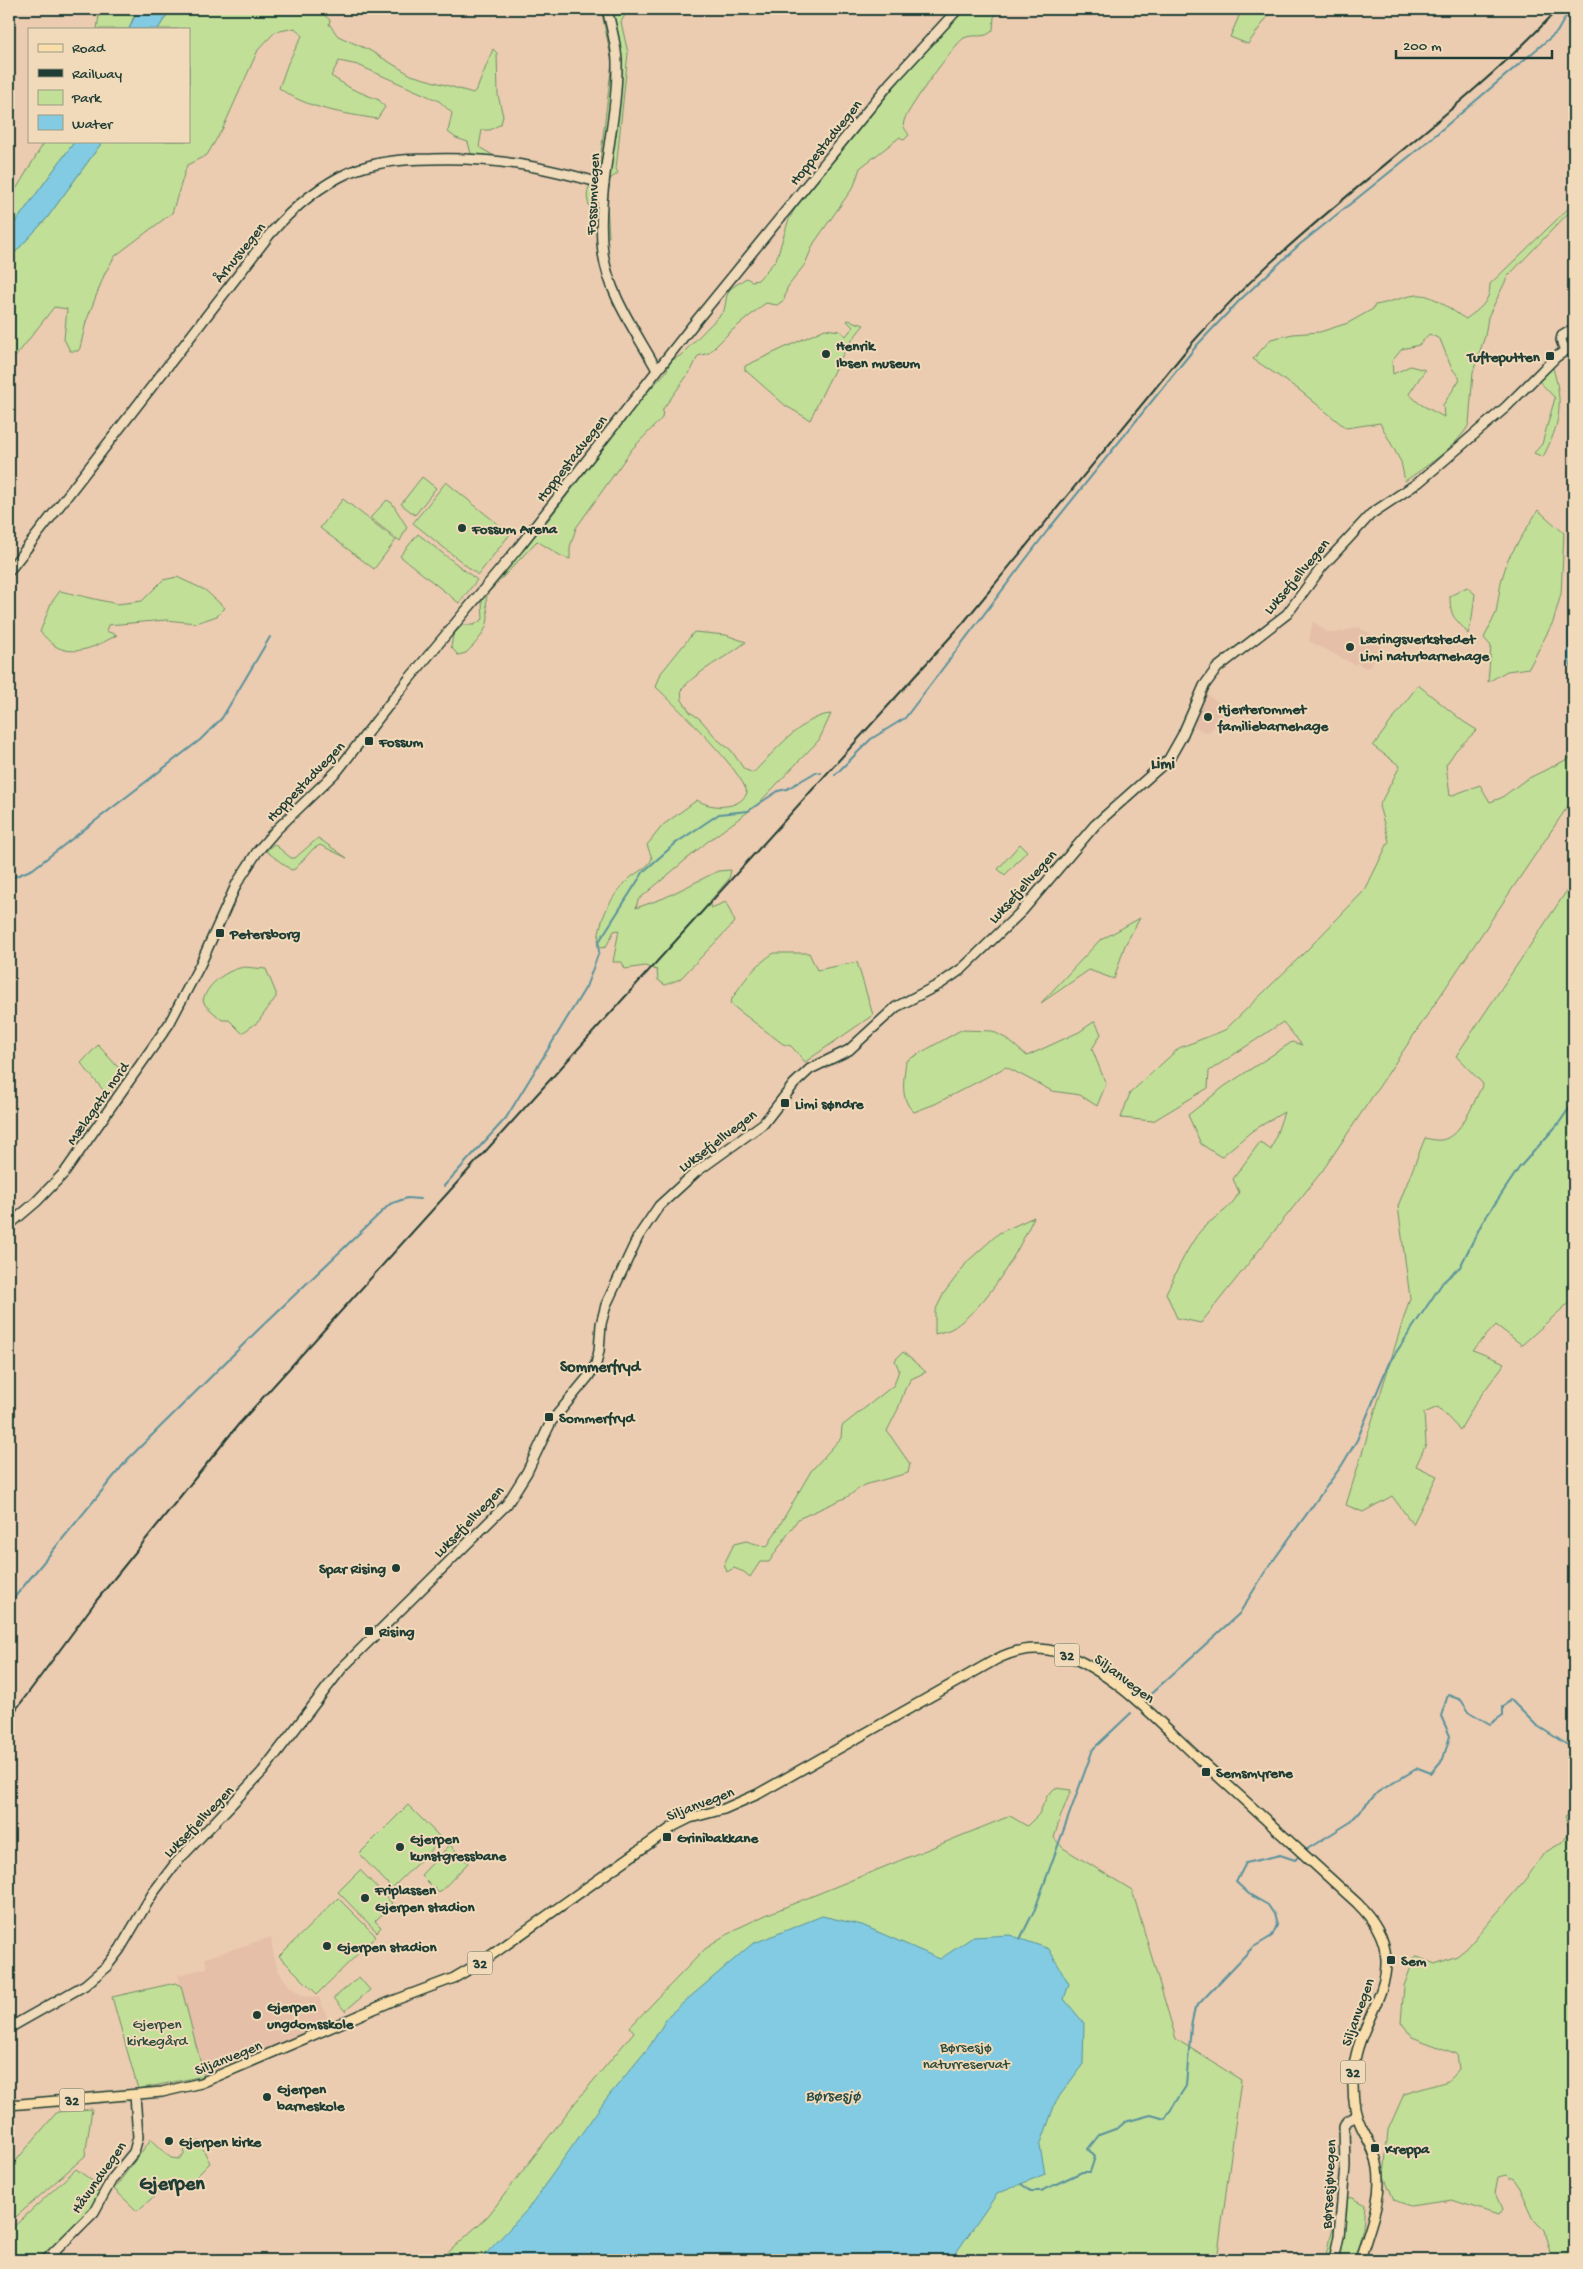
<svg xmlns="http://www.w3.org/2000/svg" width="1583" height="2269" font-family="'Gochi Hand',sans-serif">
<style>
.built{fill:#e5bfa7}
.green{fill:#c1df97;stroke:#708e66;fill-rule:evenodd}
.water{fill:#82cbe2;stroke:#5a929c}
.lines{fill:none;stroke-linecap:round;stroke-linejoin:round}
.stream{stroke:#5a929c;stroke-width:2}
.secondary-casing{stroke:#1f3d34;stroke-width:12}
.primary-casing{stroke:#1f3d34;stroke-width:12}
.secondary{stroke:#f0dab9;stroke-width:9}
.primary{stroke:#f9deab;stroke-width:9}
.rail{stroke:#1f3d34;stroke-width:2}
.poi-dot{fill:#1f3d34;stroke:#f0dab9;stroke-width:2}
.labels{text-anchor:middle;stroke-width:4;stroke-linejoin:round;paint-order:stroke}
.shield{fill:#f0dab9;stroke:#5e6c5c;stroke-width:1}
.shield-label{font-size:14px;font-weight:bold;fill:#1f3d34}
.street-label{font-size:15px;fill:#1f3d34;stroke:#f0dab9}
.poi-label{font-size:15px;font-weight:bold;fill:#1f3d34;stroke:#f0dab9;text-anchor:start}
.park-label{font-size:15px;fill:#2f4d3e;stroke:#f0dab9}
.neighbourhood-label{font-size:16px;font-weight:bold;fill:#1f3d34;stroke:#f0dab9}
.water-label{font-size:16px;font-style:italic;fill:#294b45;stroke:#f0dab9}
.district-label{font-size:20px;font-weight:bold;fill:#1f3d34;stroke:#f0dab9}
</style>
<rect width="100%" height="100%" fill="#ecccb0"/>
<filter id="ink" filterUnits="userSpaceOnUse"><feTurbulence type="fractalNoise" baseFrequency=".02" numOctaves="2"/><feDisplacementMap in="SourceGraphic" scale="10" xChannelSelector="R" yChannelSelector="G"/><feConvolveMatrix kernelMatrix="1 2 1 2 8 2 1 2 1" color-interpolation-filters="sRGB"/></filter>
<g filter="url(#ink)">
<g class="built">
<path d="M1313,621L1327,632L1336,633L1358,627L1373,635L1380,644V650L1370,667L1366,668L1356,663L1355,665L1309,641Z"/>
<path d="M1205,693L1229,710L1208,733L1190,725Z"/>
<path d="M271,1937L273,1953L278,1970L289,1986L303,1996L319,1997L332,2028L290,2048L204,2076L178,1975L207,1968L205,1958Z"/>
</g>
<g class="green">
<path d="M100,9H135L136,10L129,29H97Z"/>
<path d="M168,9H323V14L330,20L329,24L338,36L369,50L411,75L473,93L477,89L493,49L497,53L498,95L503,116L501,124L490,130H482L479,147L496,157L471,154L468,142L456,138L448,132L452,113L439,101L358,65L339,61L331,76L352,89L379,100L385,107L377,119C343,113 307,109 279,88L288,63L302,36L295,28L275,32L258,50L223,128L207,155L187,165L172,213L115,256L105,273L86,322L80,348L78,351H70L64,339L67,309L54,307L9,365V259L47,218L103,141H189V29H158L168,13Z"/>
<path d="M601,9H640L625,15L621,22L628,53L616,169L618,173L610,179L607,204L609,237H606C596,219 574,192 598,178L612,62Z"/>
<path d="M965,9H1000L994,17L993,30C985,40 974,33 964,38C955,43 907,110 904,121C902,127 906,130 909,135L904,140L900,137L860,168L854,186L814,243L805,264L787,288L784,300L777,305L766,303L763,305L729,333L709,353L698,356L692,369L663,409L662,418L632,449L576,528L570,547V559L561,556L537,541L488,593C484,601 488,608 488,617C488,631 475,644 466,653L458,655L451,647L453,635L463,625H474L483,619L482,601L485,594L549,519L642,398L666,372L671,361L681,355L724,311L727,295L730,289L746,278L752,281L758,280L776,260L789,219L796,207L904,75Z"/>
<path d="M1242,9H1273L1248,44L1230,37Z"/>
<path d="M45,141H75L9,231V201Z"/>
<path d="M1574,203V207L1508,276L1488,317L1485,336L1473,372L1469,424C1459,445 1424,468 1405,481L1401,462L1380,423L1346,428L1298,389L1253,359L1271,339L1293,334L1320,332L1348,323L1373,309L1375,305C1390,303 1403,296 1417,295C1433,293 1453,312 1466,319C1479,309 1490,303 1490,284ZM1429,334L1440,339L1451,367L1460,379L1443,405L1444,417L1420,404L1409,394L1425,370L1410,366L1393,374L1392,361L1402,349L1419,345Z"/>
<path d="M848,320L864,325C843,348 823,392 810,420L786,406L745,370V366L825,329L840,331L846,336L853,327L847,321Z"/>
<path d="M1553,368C1564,405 1560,424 1543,457L1534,453L1542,444L1555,398L1538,380L1547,369Z"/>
<path d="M422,477L436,488L415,515L401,504Z"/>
<path d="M446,482L510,534L478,575L413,523Z"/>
<path d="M343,499L396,540L374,569L320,528Z"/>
<path d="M387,500L392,503L407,527L400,541L370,518Z"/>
<path d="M1538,510L1564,533L1561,594L1553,622L1529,668L1507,671L1488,682L1491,646L1484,638L1496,613L1501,582L1508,559Z"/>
<path d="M418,534L477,580L459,603L400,556Z"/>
<path d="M177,577L205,590L225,608L217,616L196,623L166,620L108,625L106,631L117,635C99,645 75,658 55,646C50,643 45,636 40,632L51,603L60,591L117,604L142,601L163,580Z"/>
<path d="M1467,587L1475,594L1472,618L1468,634C1456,617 1450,620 1450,596Z"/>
<path d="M694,632L726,635L746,642C725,659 699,669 681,690L682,700L690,712L700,719L718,740L731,750L744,769L753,773C772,754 804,715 831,714L819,740L756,806L707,842L638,900L636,908L664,898L718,871L731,870L729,879L709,902L711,908L726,902L735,922L680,979L665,985L658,980L657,970L645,966L625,969L622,962H613L619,930L614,931L606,947L601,948L598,942C600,917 611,896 629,879C636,872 650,867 652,858L647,845L663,825L697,800C711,809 739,810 747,793C743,771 675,705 656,687L661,673Z"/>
<path d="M1418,685L1464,722L1477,730L1456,750L1446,765L1450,796L1480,785L1490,802L1501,798L1525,780L1574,756V797L1323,1170L1201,1323L1177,1318L1166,1293C1176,1273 1185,1252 1198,1234C1210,1217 1230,1213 1239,1192L1233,1179L1260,1142L1271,1150L1284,1112L1252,1131L1221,1157L1201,1144L1188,1115L1225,1086L1292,1042L1302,1045L1283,1022L1209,1071L1208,1088L1153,1121L1121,1118L1130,1093L1179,1048L1225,1030L1307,950L1365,890L1389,841L1379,806L1400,766L1373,746Z"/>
<path d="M318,838L347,858L320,845L313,849L295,869L291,870L266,851L274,844L291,858H295Z"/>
<path d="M1020,844L1027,851L1005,875L998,869Z"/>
<path d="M1574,880V1298L1522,1345L1496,1325L1473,1350L1505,1363L1476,1402L1460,1430L1438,1407L1424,1413L1426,1444L1416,1466L1437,1476L1413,1524L1392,1496L1363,1512L1346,1505L1410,1298L1398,1206L1425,1138C1430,1139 1437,1141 1441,1140C1461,1138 1475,1099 1483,1084L1456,1056Z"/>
<path d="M1140,918L1125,945L1114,979L1089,970L1041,1003L1099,941Z"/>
<path d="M774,953H809L817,970L857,962L873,1015L805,1062L791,1046L783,1044L738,1010L730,1003C740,984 756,964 774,953Z"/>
<path d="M244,967L266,969L276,993V997L258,1022L242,1033L229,1020H222L205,1005L203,1000C208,983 227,970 244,967Z"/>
<path d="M1095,1021L1101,1034L1092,1049L1106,1084L1097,1106L1080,1095L1052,1091L1006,1067L935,1104L914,1112C899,1099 904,1079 906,1061L961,1030L992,1031L1007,1039L1027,1056L1079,1032Z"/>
<path d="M98,1045L124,1074L108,1096L81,1063Z"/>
<path d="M1034,1217C1016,1255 989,1304 953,1328C948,1331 941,1332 935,1334V1311L944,1293L968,1261L999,1233Z"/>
<path d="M903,1352L926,1372L911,1379L905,1389L898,1409L887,1431L910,1464L908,1473L864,1485L847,1497L798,1519L769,1562H760L750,1577L744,1572L734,1568L727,1572L724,1564L734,1544L746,1541L767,1547L811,1471L841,1438L842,1426L894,1385L899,1370L895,1360Z"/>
<path d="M1055,1788L1071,1790L1060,1818L1054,1838L1063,1848L1132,1890L1176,2039L1241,2080L1217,2260H440L488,2216L574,2104L634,2032L630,2027L705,1949L738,1928L768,1914L1010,1816L1027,1826L1039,1814L1047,1796Z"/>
<path d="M1574,1799V2260H1552L1544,2230L1535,2221L1520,2188L1513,2178H1509L1506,2175L1498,2177L1495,2193L1502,2209L1498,2215L1452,2200L1410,2206L1394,2200L1384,2176L1388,2130L1404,2094L1448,2081L1459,2069L1457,2054L1412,2037L1401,2022L1404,1986L1415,1956L1435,1964L1457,1956L1467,1948L1529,1875L1544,1853L1563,1842L1570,1831L1565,1816L1574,1812Z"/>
<path d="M408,1805L442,1839L392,1888L359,1854Z"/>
<path d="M450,1845L468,1863L439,1893L421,1875Z"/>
<path d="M360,1870L393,1904L375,1921L381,1927L377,1932L338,1892Z"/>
<path d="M338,1898L376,1936L317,1994L279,1956Z"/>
<path d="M359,1977L370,1990L345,2011L334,1998Z"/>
<path d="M175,1983L181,1986L204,2076L138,2089L112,1997Z"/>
<path d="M92,2109L85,2156L9,2223V2169L57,2112Z"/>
<path d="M151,2139L171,2158L179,2159L184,2155L185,2147L199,2141L210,2163L196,2177L168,2192L164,2188L137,2211L114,2189Z"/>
<path d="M76,2169L98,2185L95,2190L101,2194L89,2215L41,2260H9V2231Z"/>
<path d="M1344,2197L1352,2198L1365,2205L1363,2227L1355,2260H1325L1329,2241Z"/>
</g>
<g class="water">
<path d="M138,9H168V13L158,29H129Z"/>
<path d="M75,141H103L47,218L9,259V231Z"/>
<path d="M1574,621V675L1568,658V627Z"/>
<path d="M822,1916L862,1925L940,1959L973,1937L1010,1935L1049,1949L1069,1984L1064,1999L1084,2023L1083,2064L1056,2101L1040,2146L1045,2174L997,2194L951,2260H480L527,2210L606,2099L649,2047L669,2015L752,1944Z"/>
</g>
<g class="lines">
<g class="stream">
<path d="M835,775L871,739L905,718L1048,530L1198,344L1240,300L1299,245L1421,147L1557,32L1570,9"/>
<path d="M9,879L33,869L200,740L222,718L270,637"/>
<path d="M444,1186L506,1118L586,987L599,952L598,943L644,871L676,843L719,814L748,811L778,791L787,789L816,772L821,773"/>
<path d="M9,1604L128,1459L260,1328L390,1204L407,1198L420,1199"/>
<path d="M1144,1700L1239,1614L1265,1572L1342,1465L1357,1440L1389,1363L1443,1282L1460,1267L1482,1223L1519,1168L1559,1123L1574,1101"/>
<path d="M1304,1851L1349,1823L1378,1792L1418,1768L1431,1773L1443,1759L1450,1736L1441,1716L1448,1695L1461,1700L1469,1712L1490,1724L1503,1715V1707L1510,1699L1536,1725L1574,1749"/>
<path d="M1020,1939L1035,1909L1093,1749L1131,1713"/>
<path d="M1021,2184L1031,2191H1041L1082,2172H1090L1095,2157L1088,2149L1099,2135L1118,2128L1125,2122L1151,2115L1165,2119L1186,2086L1191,2026L1195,2008L1252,1948L1272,1936L1277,1925L1274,1914L1268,1905L1249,1894L1236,1882L1246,1863L1280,1855L1295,1860L1301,1854"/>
</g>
<g class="secondary-casing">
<g id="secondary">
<path d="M607,9C611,26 616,43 617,61C618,125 595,189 603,253C609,296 637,333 657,370"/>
<path d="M1565,351L1561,340L1562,336L1574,329"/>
<path d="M9,571L270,234C293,208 318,186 350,172C376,161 404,159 432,159C495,157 544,167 604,184"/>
<path d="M9,1225L36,1202L65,1172L169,1024L200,965L237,883L257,852L276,830L338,770L409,679L519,547L692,326L890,83L958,9"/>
<path d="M9,2028L85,1985L107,1966L120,1949L153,1893L175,1864L262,1772L342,1668L507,1504L527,1472L551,1422L588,1377L596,1364L599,1351L601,1324L606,1305L638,1237L659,1206L696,1172L764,1123L794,1084L810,1069L849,1050L896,1007L940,984L963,968L1022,911L1095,825L1169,759L1182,736L1204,686L1217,668L1287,614L1322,567L1371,514L1419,482L1506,407L1556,357L1574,345"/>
<path d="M46,2260L94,2212L112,2179L134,2152L138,2137L135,2095"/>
<path d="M1334,2260L1339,2236L1345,2166L1344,2127L1347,2121L1357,2116"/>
</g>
</g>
<g class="primary-casing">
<path id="primary" d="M9,2105L162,2092L201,2083L390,2002L454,1978L483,1961L674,1826L690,1818L724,1809L758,1794L995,1660C1016,1649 1037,1645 1060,1653C1114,1671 1157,1720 1198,1758C1251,1806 1304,1854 1357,1903C1373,1919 1385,1936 1386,1959C1388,1996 1358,2028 1354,2067C1352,2087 1352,2108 1361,2126C1368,2140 1376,2153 1378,2168C1383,2201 1368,2230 1360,2260"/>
</g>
<use href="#secondary" class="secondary"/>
<use href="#primary" class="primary"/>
<path class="rail" d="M9,1719L96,1601L238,1425L963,623L1193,342C1220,312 1248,283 1278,256C1370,172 1473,100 1558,9"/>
</g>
</g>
<g class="poi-dot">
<circle cx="826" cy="354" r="5"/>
<rect x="1545" y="351" width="10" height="10" rx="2.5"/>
<circle cx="462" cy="528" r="5"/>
<circle cx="1350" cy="647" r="5"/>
<circle cx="1208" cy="717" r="5"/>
<rect x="364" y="736" width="10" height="10" rx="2.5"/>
<rect x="215" y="928" width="10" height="10" rx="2.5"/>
<rect x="780" y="1098" width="10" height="10" rx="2.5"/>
<rect x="544" y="1412" width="10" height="10" rx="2.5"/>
<circle cx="396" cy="1568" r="5"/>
<rect x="364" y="1626" width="10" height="10" rx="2.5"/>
<rect x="1201" y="1767" width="10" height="10" rx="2.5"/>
<rect x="662" y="1832" width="10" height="10" rx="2.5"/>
<circle cx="400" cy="1847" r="5"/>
<circle cx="365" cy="1898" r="5"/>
<circle cx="327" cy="1946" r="5"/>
<rect x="1386" y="1955" width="10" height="10" rx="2.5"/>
<circle cx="257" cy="2015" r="5"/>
<circle cx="267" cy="2097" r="5"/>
<circle cx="169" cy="2141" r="5"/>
<rect x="1370" y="2143" width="10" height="10" rx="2.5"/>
</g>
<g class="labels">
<g class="shield">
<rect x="1054.5" y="1643.5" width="25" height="23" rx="4"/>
<rect x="467.5" y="1951.5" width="25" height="23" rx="4"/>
<rect x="1340.5" y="2060.5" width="25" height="23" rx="4"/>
<rect x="59.5" y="2088.5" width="25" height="23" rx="4"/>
</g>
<g class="shield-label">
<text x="1067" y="1660">32</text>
<text x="480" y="1968">32</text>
<text x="1353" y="2077">32</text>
<text x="72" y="2105">32</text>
</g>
<g class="street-label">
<text transform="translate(825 142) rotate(-51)" y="5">Hoppestadvegen</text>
<text transform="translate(592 194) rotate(-87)" y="5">Fossumvegen</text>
<text transform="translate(239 252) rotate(-51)" y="5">Århusvegen</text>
<text transform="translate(571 458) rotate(-52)" y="5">Hoppestadvegen</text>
<text transform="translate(1296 576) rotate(-50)" y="5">Luksefjellvegen</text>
<text transform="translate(305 781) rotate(-46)" y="5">Hoppestadvegen</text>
<text transform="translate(1022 886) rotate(-48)" y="5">Luksefjellvegen</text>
<text transform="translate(97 1103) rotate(-55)" y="5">Mælagata nord</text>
<text transform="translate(717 1140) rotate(-37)" y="5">Luksefjellvegen</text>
<text transform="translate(468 1521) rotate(-46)" y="5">Luksefjellvegen</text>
<text transform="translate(1125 1678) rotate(37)" y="5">Siljanvegen</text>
<text transform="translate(700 1803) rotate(-21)" y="5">Siljanvegen</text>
<text transform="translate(198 1821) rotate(-46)" y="5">Luksefjellvegen</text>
<text transform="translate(1357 2012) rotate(-70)" y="5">Siljanvegen</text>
<text transform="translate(228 2057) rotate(-22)" y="5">Siljanvegen</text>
<text transform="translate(98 2177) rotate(-55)" y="5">Håvundvegen</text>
<text transform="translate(1328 2184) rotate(-87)" y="5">Børsesjøvegen</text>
</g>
<g class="poi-label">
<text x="836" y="350">Henrik<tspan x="836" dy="17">Ibsen museum</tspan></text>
<text x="1540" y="361" text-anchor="end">Tufteputten</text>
<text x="472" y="533">Fossum Arena</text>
<text x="1360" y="643">Læringsverkstedet<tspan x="1360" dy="17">Limi naturbarnehage</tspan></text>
<text x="1218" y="713">Hjerterommet<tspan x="1218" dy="17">familiebarnehage</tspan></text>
<text x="379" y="746">Fossum</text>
<text x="230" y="938">Petersborg</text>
<text x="795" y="1108">Limi søndre</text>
<text x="559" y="1422">Sommerfryd</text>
<text x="386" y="1573" text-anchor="end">Spar Rising</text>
<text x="379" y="1636">Rising</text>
<text x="1216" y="1777">Semsmyrene</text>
<text x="677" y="1842">Grinibakkane</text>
<text x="410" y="1843">Gjerpen<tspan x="410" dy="17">kunstgressbane</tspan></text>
<text x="375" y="1894">Friplassen<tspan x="375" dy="17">Gjerpen stadion</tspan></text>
<text x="337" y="1951">Gjerpen stadion</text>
<text x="1401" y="1965">Sem</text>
<text x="267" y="2011">Gjerpen<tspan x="267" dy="17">ungdomsskole</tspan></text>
<text x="277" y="2093">Gjerpen<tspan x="277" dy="17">barneskole</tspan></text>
<text x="179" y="2146">Gjerpen kirke</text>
<text x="1385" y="2153">Kreppa</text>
</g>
<g class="park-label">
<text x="157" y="2028">Gjerpen<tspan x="157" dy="17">kirkegård</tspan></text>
<text x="966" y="2051">Børsesjø<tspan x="966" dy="17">naturreservat</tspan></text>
</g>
<g class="neighbourhood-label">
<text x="1163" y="768">Limi</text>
<text x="600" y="1371">Sommerfryd</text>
</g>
<g class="water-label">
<text x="833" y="2100">Børsesjø</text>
</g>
<g class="district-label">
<text x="172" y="2189">Gjerpen</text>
</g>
</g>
<rect width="1583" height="2269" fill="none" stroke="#f0dab9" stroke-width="30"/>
<rect x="15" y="15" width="1553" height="2239" fill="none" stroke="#1f3d34" stroke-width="2" filter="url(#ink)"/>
<rect x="28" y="28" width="162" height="115" fill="#f0dab9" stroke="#9c9b84"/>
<rect x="38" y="44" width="25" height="8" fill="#f9deab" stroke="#9c9b84"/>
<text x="72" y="52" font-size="15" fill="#1f3d34">Road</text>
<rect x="38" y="69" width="25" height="8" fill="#1f3d34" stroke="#9c9b84"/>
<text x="72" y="78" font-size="15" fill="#1f3d34">Railway</text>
<rect x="38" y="90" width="25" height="15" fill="#c1df97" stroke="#9c9b84"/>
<text x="72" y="102" font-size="15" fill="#1f3d34">Park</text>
<rect x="38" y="115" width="25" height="15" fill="#82cbe2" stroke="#9c9b84"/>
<text x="72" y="128" font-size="15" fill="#1f3d34">Water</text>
<path d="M1396 50v8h156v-8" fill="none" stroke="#1f3d34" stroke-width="2.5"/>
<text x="1403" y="50" font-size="15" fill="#1f3d34" stroke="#f0dab9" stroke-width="4" paint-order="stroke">200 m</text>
</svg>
